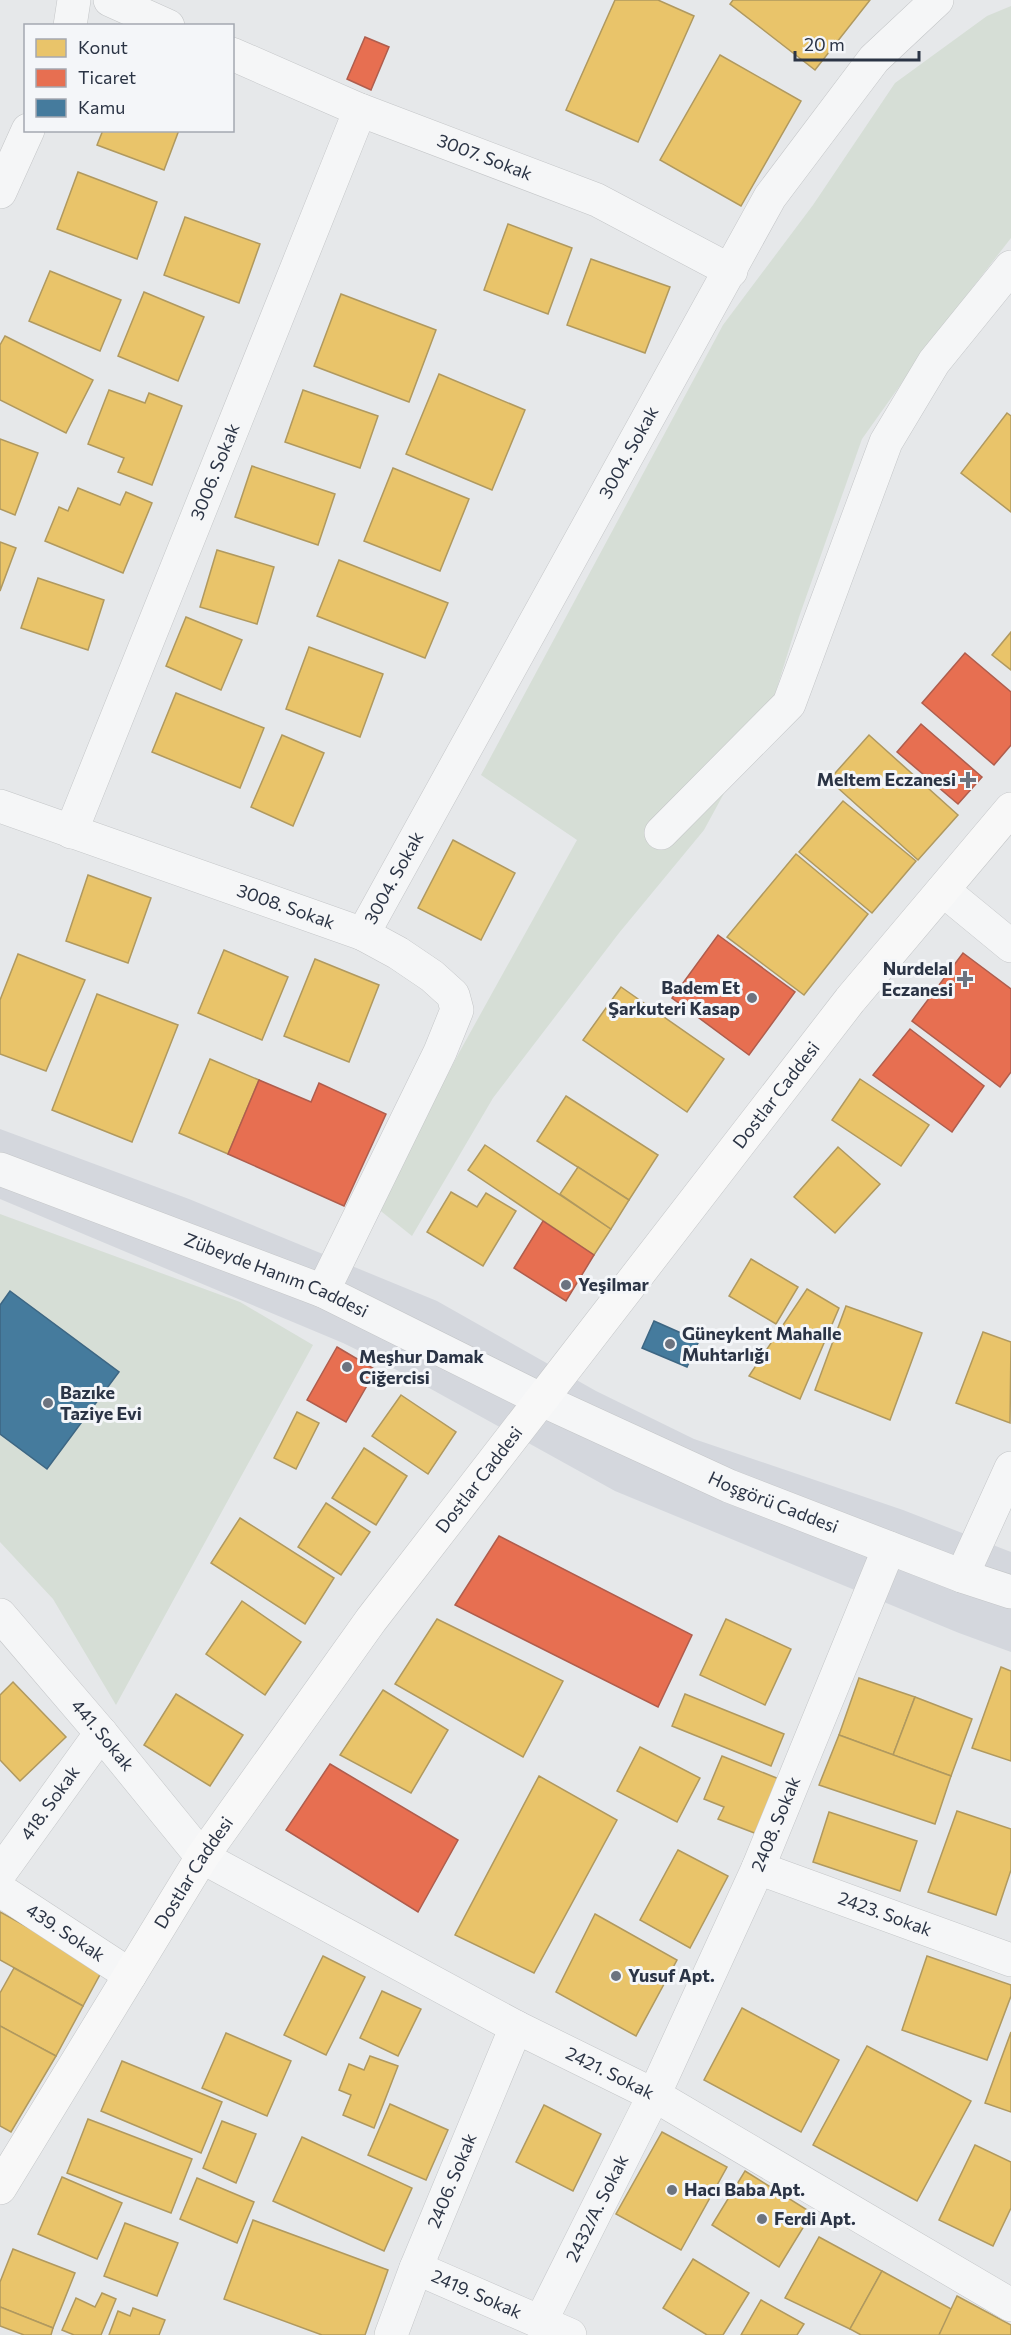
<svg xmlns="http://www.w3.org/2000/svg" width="1011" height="2335" font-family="Commissioner,sans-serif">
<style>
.built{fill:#d4d7dd}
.green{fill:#d6ded6}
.homes{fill:#e9c46a;stroke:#b0995f;stroke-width:1.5}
.shops{fill:#e76f51;stroke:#af5d4d;stroke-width:1.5}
.public{fill:#457b9d;stroke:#3d6683;stroke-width:1.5}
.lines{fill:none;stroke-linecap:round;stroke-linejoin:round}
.minor-casing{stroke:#c4c6c8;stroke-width:34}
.tertiary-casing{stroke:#c4c6c8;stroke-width:34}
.secondary-casing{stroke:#c4c6c8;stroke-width:34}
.minor{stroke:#f5f6f7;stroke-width:33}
.tertiary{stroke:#f5f6f7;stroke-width:33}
.secondary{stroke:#f8f8f8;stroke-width:33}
.poi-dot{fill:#6c737f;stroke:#f4f6f9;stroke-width:2}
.labels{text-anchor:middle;stroke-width:6;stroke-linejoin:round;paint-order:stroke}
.street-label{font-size:18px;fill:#2b3445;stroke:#f4f6f9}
.poi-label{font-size:18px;font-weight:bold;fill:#2b3445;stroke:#f4f6f9;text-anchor:start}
</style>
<rect width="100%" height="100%" fill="#e6e8ea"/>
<path class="built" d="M0,1129L189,1199L437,1301L596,1391L694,1439L903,1510L1011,1552V1652L959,1633L615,1491L384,1363L343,1343L0,1199Z"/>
<g class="green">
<path d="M1011,6V238L938,332L862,439L799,617L771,707L704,830L619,933L493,1098L412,1236L377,1208L460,1051L577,840L481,775L723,325L813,205L895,83L987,16Z"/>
<path d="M0,1214L240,1302L313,1345L116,1705L53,1599L0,1542Z"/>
</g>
<g class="homes">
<path d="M615,0H658L694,16L638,142L566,110Z"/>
<path d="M733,0H870L815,70L730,4Z"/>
<path d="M720,55L801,101L741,206L660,160Z"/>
<path d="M103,130H179L164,170L97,145Z"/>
<path d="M78,172L157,202L137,259L57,229Z"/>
<path d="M185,217L260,244L239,303L164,275Z"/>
<path d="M508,224L572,248L548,314L484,290Z"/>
<path d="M591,259L670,287L645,353L567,325Z"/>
<path d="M50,271L121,300L100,351L29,321Z"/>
<path d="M144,292L204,317L178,381L118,356Z"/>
<path d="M341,294L436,330L409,402L314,366Z"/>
<path d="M5,336L93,380L66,433L0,400V345Z"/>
<path d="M439,374L525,410L492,490L406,454Z"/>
<path d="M109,390L145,403L149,393L182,406L152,485L118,472L124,458L88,444Z"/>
<path d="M303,390L378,416L360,468L285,442Z"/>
<path d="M1007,413L1011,416V512L961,473Z"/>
<path d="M0,439L38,453L15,515L0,509Z"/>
<path d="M252,466L335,494L318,545L235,517Z"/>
<path d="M393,468L469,499L440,571L364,541Z"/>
<path d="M78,488L120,505L126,492L152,503L123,573L45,541L59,507L68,511Z"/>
<path d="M0,542L16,548L0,591Z"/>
<path d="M217,550L274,567L257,624L200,607Z"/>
<path d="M339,560L448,603L425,658L317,616Z"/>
<path d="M38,578L104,600L88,650L21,628Z"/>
<path d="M186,617L242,640L221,690L166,666Z"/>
<path d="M1011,632V670L992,655Z"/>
<path d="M309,647L383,674L360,737L286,709Z"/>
<path d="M176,693L264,728L240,788L152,752Z"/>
<path d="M282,735L324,753L293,826L251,807Z"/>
<path d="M869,735L958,815L918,860L829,780Z"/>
<path d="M843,801L916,861L872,913L799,852Z"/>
<path d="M453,840L515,873L481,940L418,908Z"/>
<path d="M796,854L868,914L804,995L727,937Z"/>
<path d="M88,875L151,898L128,963L66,941Z"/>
<path d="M224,950L288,977L262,1040L198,1013Z"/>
<path d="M18,954L85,980L46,1071L0,1054V1000Z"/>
<path d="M315,959L379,985L349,1062L284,1036Z"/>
<path d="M621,987L724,1059L687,1112L583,1040Z"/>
<path d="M97,994L178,1025L132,1142L52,1110Z"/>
<path d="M210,1059L259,1080L228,1154L179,1133Z"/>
<path d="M860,1079L929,1125L901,1166L832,1120Z"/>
<path d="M566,1096L658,1155L629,1200L537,1141Z"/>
<path d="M485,1145L611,1229L594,1255L468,1170Z"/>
<path d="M838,1147L880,1184L835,1233L794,1197Z"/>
<path d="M578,1167L629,1200L611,1229L560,1194Z"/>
<path d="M451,1192L477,1207L486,1193L516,1211L483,1266L427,1232Z"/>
<path d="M751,1259L798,1287L776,1324L729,1296Z"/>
<path d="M807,1289L839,1308L800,1399L749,1376Z"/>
<path d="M846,1306L922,1333L890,1420L815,1390Z"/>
<path d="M983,1332L1011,1342L1010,1423L956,1403Z"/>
<path d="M401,1395L456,1432L428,1474L372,1436Z"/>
<path d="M297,1412L319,1423L296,1469L274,1458Z"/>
<path d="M364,1448L407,1476L376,1525L332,1498Z"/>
<path d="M326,1503L370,1532L341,1575L298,1547Z"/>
<path d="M240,1518L334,1578L305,1624L211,1563Z"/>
<path d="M242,1601L301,1642L265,1695L206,1654Z"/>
<path d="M437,1619L563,1681L523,1757L395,1684Z"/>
<path d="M726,1619L791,1649L765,1705L700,1675Z"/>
<path d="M1001,1667L1011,1671V1761L972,1748Z"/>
<path d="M859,1678L915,1697L893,1755L839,1735Z"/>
<path d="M13,1682L66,1737L20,1781L0,1760V1695Z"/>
<path d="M383,1690L448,1730L411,1793L340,1755Z"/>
<path d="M176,1694L243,1735L210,1786L144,1745Z"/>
<path d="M685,1694L784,1734L771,1766L672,1726Z"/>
<path d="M915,1697L972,1719L951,1776L893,1755Z"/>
<path d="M839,1735L951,1776L935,1824L819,1785Z"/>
<path d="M640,1747L700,1778L677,1822L617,1791Z"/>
<path d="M722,1756L779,1779L757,1834L718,1819L724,1807L704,1799Z"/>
<path d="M539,1776L617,1820L534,1973L455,1935Z"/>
<path d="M957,1811L1011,1829V1870L996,1915L928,1892Z"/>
<path d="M829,1812L917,1841L900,1891L813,1862Z"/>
<path d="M678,1850L728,1876L690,1948L640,1920Z"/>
<path d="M0,1912L103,1969L83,2006L0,1960Z"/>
<path d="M595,1914L677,1960L636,2036L556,1992Z"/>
<path d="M323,1956L365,1977L326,2055L284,2035Z"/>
<path d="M927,1956L1011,1985V1996L987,2060L902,2030Z"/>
<path d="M14,1968L83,2006L56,2056L0,2026V1993Z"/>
<path d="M382,1991L421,2009L398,2056L360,2038Z"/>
<path d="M742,2008L839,2060L801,2132L704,2080Z"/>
<path d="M0,2026L56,2056L11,2132L0,2126Z"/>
<path d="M1011,2032V2112L985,2103Z"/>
<path d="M226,2033L291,2061L267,2116L202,2088Z"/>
<path d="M867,2046L971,2101L917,2201L813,2145Z"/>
<path d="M370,2056L398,2066L374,2128L343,2115L351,2095L339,2090L349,2064L364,2070Z"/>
<path d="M122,2061L222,2102L201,2153L101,2111Z"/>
<path d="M390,2104L448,2130L426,2180L368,2155Z"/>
<path d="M544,2105L601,2134L573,2191L516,2162Z"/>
<path d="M88,2119L192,2159L171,2213L67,2173Z"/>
<path d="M222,2121L256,2134L236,2183L203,2168Z"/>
<path d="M662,2132L727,2167L681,2250L616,2214Z"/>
<path d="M302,2137L412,2188L384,2251L273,2201Z"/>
<path d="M975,2145L1011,2162V2208L993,2246L939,2220Z"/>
<path d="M745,2171L812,2213L779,2267L712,2225Z"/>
<path d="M62,2177L122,2203L97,2259L38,2234Z"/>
<path d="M197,2178L254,2202L237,2243L180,2219Z"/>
<path d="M253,2220L388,2270L365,2335H322L224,2299Z"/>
<path d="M125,2223L178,2243L157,2296L104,2276Z"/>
<path d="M819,2237L882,2271L850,2329L785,2298Z"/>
<path d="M13,2249L75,2273L53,2328L0,2307V2282Z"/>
<path d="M693,2259L749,2293L723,2335H707L663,2308Z"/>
<path d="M882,2271L953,2310L939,2335H861L850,2329Z"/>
<path d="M102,2293L116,2299L101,2335H74L62,2330L76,2298L95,2307Z"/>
<path d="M957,2296L1011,2325V2335H939Z"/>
<path d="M761,2300L804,2324L797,2335H741Z"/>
<path d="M0,2307L53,2328L51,2335H24L0,2326Z"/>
<path d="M133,2308L165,2320L159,2335H109L118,2311L130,2316Z"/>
</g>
<g class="shops">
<path d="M365,37L389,47L371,90L347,79Z"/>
<path d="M965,653L1011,692V745L994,765L922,703Z"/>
<path d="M921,724L982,777L958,804L897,752Z"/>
<path d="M718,935L795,992L749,1055L672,998Z"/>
<path d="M963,953L1011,989V1072L1000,1087L912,1021Z"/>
<path d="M910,1029L984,1086L952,1132L873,1075Z"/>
<path d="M259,1080L311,1102L319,1083L386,1114L344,1206L228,1154Z"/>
<path d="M543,1221L594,1255L566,1301L514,1268Z"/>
<path d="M337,1347L376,1370L346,1422L307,1400Z"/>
<path d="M499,1536L692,1635L658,1707L455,1605Z"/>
<path d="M330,1764L458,1840L418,1912L286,1830Z"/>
</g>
<g class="public">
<path d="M10,1291L119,1372L47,1469L0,1434V1305Z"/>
<path d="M654,1321L699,1341L687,1367L642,1348Z"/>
</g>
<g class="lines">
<g class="minor-casing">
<g id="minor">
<path d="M110,0L168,26"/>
<path d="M70,26L74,0"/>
<path id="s1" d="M232,54L360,110L597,200L731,271"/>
<path d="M0,192L28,130"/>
<path id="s2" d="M0,806L363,934L398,953L432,976L453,995L457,1010L440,1052L323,1291"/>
<path id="s3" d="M71,832L360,110"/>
<path d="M661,833L789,704L886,442L934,362L1011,267"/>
<path d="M943,890L1011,946"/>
<path id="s4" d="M363,934L770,197L874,59L937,0"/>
<path d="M962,1576L1011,1468"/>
<path id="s5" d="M0,1615L101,1733L202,1857L516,2027L654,2095L1011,2305"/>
<path id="s6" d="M758,1868L1011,1960"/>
<path id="s7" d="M0,1873L101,1733"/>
<path id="s8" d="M0,1890L130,1975"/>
<path id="s9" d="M416,2268L570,2335"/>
<path id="s10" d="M540,2323L654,2095L758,1868L889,1548"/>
<path id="s11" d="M391,2335L416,2268L516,2027"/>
</g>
</g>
<g class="tertiary-casing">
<g id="tertiary">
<path id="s12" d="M0,1169L323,1291L542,1400L729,1486L962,1576L1011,1592"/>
</g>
</g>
<g class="secondary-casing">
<g id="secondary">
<path id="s13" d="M0,2188L202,1857L371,1620L850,1000L1011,809"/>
</g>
</g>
<use href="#minor" class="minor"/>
<use href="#tertiary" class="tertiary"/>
<use href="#secondary" class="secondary"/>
</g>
<g class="poi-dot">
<path d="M965 771h6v6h6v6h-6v6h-6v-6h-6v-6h6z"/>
<path d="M962 970h6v6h6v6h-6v6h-6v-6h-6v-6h6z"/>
<circle cx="752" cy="998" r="6"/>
<circle cx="566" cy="1285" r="6"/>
<circle cx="670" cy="1344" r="6"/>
<circle cx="347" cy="1367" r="6"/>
<circle cx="48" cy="1403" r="6"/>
<circle cx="616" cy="1976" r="6"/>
<circle cx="672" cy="2190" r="6"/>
<circle cx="762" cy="2219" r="6"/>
</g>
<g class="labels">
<g class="street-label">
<text dy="6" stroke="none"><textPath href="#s1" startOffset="273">3007. Sokak</textPath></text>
<text dy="6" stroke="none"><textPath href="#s4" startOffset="550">3004. Sokak</textPath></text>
<text dy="6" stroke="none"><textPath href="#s3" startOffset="388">3006. Sokak</textPath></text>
<text dy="6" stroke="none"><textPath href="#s4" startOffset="64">3004. Sokak</textPath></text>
<text dy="6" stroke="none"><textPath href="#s2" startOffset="303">3008. Sokak</textPath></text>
<text dy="6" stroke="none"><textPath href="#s13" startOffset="1342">Dostlar Caddesi</textPath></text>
<text dy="6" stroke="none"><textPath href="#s12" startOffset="296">Zübeyde Hanım Caddesi</textPath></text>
<text dy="6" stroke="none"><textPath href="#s13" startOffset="856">Dostlar Caddesi</textPath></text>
<text dy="6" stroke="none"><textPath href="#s12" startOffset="843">Hoşgörü Caddesi</textPath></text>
<text dy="6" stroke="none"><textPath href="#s5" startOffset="158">441. Sokak</textPath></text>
<text dy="6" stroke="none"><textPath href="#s7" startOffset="86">418. Sokak</textPath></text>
<text dy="6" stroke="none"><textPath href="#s10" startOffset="552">2408. Sokak</textPath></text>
<text dy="6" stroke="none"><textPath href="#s13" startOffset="370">Dostlar Caddesi</textPath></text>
<text dy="6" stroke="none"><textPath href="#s6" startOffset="135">2423. Sokak</textPath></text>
<text dy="6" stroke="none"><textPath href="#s8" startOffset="78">439. Sokak</textPath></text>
<text dy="6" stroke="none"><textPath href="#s5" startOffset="777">2421. Sokak</textPath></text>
<text dy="6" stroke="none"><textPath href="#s11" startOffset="166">2406. Sokak</textPath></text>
<text dy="6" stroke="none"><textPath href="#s10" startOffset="128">2432/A. Sokak</textPath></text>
<text dy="6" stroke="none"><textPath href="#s9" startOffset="66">2419. Sokak</textPath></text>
</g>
<g class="poi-label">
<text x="956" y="786" text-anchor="end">Meltem Eczanesi</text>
<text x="953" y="975" text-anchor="end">Nurdelal<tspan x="953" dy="21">Eczanesi</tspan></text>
<text x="740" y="994" text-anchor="end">Badem Et<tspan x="740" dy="21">Şarkuteri Kasap</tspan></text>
<text x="578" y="1291">Yeşilmar</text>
<text x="682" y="1340">Güneykent Mahalle<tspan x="682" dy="21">Muhtarlığı</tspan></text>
<text x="359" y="1363">Meşhur Damak<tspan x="359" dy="21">Ciğercisi</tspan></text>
<text x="60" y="1399">Bazıke<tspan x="60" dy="21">Taziye Evi</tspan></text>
<text x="628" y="1982">Yusuf Apt.</text>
<text x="684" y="2196">Hacı Baba Apt.</text>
<text x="774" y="2225">Ferdi Apt.</text>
</g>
</g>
<rect x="24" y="24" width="210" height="108" fill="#f4f6f9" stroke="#a4a8b1" stroke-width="1.5"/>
<rect x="36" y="39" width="30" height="18" fill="#e9c46a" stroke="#a4a8b1" stroke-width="1.5"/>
<text x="78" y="54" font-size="18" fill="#2b3445">Konut</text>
<rect x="36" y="69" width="30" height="18" fill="#e76f51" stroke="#a4a8b1" stroke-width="1.5"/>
<text x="78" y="84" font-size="18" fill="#2b3445">Ticaret</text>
<rect x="36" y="99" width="30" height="18" fill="#457b9d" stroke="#a4a8b1" stroke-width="1.5"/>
<text x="78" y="114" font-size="18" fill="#2b3445">Kamu</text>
<path d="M795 51v9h124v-9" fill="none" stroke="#2b3445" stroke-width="3"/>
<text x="804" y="51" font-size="18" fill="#2b3445" stroke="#f4f6f9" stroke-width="4.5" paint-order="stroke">20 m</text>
</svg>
